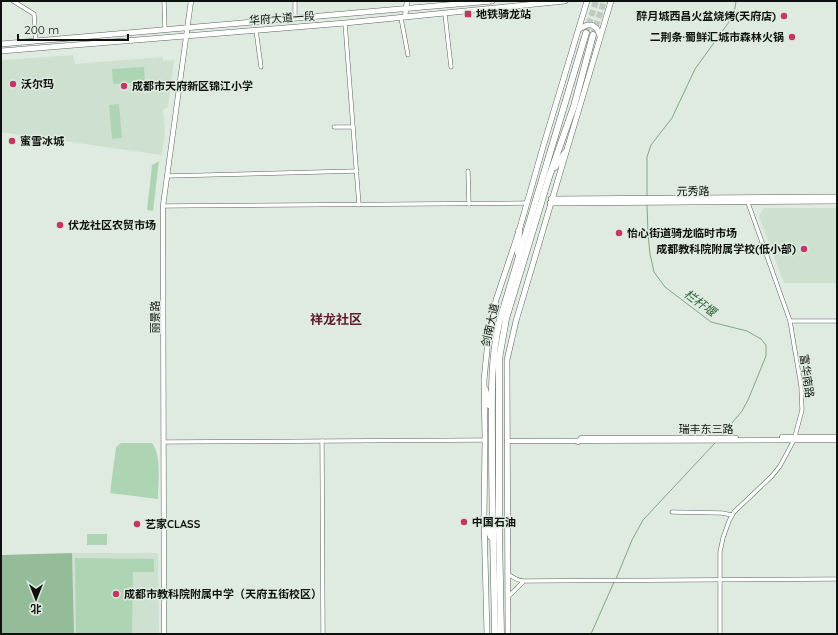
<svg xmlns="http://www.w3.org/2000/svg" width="838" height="635" font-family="Quicksand,'Noto Sans SC',sans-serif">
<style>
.built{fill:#cee0cf}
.green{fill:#aed5b3}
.forest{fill:#94bc99}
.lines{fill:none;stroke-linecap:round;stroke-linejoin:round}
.stream{stroke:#80a785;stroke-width:1}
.trunk-tunnel{stroke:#c0cac0;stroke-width:6;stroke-dasharray:6 3;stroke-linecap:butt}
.minor-casing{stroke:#5b665c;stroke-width:4.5}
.tertiary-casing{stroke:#5b665c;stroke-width:5.5}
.secondary-casing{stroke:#5b665c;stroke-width:6}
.trunk-casing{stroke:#5b665c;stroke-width:7}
.minor{stroke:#fff;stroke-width:3.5}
.tertiary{stroke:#fff;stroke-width:4.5}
.secondary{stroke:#fff;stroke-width:5}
.trunk{stroke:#fff;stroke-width:6}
.poi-dot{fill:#c43764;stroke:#dfebe0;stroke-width:1.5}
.labels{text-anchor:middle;stroke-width:3;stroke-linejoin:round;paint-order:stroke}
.poi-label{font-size:11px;font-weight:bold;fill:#0e120e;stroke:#dfebe0;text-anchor:start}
.street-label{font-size:11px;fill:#0e120e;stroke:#dfebe0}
.water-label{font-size:12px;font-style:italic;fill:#296235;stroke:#dfebe0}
.quarter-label{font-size:13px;font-weight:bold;fill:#5e1a2f;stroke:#dfebe0}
</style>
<rect width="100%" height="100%" fill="#dfebe0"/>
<g class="built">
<path d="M73,55L75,64L163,57V61L174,60L168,107L163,110L165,131L162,155L1,132V62L4,60Z"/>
<path d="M764,208H837V283H784L759,216Z"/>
<path d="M72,553H158L159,634H74Z"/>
</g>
<g class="green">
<path d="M144,67L145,82L113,84L112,69Z"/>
<path d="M119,104L122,138L112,139L109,105Z"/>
<path d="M159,161L153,211L147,210L152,165Z"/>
<path d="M121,443H152C162,456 158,483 158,499L110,493L116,447Z"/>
<rect x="87" y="534" width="20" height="11"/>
<path d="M75,558L154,559V572H133L132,634H76Z"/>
</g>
<path class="forest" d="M72,553L74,634H1V555Z"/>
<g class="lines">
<g class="stream">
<path d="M647,196V157L651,145L672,118L695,69L729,22L735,8L736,1"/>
<path d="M647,205L648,234L650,254L654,272L665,287L711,322L747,331L761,339L766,345V356L748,400L742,411L721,436"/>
<path d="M616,579L632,540L643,520L715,443"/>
<path d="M591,634L614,582"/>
</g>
<g class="trunk-tunnel">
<path d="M586,33L596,1"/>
<path d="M593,35L604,1"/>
</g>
<g class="minor-casing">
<g id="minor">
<path d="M13,1L34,14L36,41"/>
<path d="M164,1L165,29"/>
<path d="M445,14L451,67"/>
<path d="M295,18V1"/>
<path d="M401,18L408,55"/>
<path d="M345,23L359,205"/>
<path d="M256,30L261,67"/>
<path d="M334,127H353"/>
<path d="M468,171L469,204"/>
<path d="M167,176L357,171"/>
<path d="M163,206L526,203"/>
<path d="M790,321H837"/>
<path d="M322,441L323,634"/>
<path d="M164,442L485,440"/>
<path d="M672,512L722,513L732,515"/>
<path d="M507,573C512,577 518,581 524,581L837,579"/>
<path d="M508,597L523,582"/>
<path d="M720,634V552L723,538L729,521L734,512L772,476L780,466L794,440L802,410L801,386L790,321L747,200"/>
</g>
</g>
<g class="tertiary-casing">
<g id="tertiary">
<path d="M405,17L407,1"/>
<path d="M782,437H837"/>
<path d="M507,441L837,440"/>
<path d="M578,442L581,438H736"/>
<path d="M164,634L163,206L191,1"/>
</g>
</g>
<g class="secondary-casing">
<g id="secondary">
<path d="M579,29L587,25H592L597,29L600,36"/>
<path d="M1,44L492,1"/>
<path d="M1,51L345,23L565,1"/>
<path d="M551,199L837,197"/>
<path d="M550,203L837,201"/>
<path d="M487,634L484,518L485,440L484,380L488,340L496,300L519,231L543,147L587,1"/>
<path d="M508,634L507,360L516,321L611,1"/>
</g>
</g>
<g class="trunk-casing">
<g id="trunk">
<path d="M555,167L565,153"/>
<path d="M518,253L519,231"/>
<path d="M485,389L489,405"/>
<path d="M484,518L491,537"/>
<path d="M495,634C494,571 492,509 492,446C492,405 490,363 499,323L586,33"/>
<path d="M501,634L499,530V359L506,319L549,177L574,106L593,35"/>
</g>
</g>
<use href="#minor" class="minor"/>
<use href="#tertiary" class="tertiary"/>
<use href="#secondary" class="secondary"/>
<use href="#trunk" class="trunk"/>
</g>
<g class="poi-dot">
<rect x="464" y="10" width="8" height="8" rx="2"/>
<circle cx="784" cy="16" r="4"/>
<circle cx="792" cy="37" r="4"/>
<circle cx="13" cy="84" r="4"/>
<circle cx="124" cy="86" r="4"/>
<circle cx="12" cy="141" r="4"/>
<circle cx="60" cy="225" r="4"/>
<circle cx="619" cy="233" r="4"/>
<circle cx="804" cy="249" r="4"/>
<circle cx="464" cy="522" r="4"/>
<circle cx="137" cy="524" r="4"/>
<circle cx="116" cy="594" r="4"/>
</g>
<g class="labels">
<g class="poi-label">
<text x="476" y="18">地铁骑龙站</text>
<text x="776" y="20" text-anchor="end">醉月城西昌火盆烧烤(天府店)</text>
<text x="784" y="41" text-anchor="end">二荆条·蜀鲜汇城市森林火锅</text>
<text x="21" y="88">沃尔玛</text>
<text x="132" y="90">成都市天府新区锦江小学</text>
<text x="20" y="145">蜜雪冰城</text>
<text x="68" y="229">伏龙社区农贸市场</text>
<text x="627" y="237">怡心街道骑龙临时市场</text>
<text x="796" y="253" text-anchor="end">成都教科院附属学校(低小部)</text>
<text x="472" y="526">中国石油</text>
<text x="145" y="528">艺家CLASS</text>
<text x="124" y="598">成都市教科院附属中学（天府五街校区）</text>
</g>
<g class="street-label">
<text transform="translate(282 18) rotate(-4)" y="4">华府大道一段</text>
<text x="693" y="195">元秀路</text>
<text transform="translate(155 317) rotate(-90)" y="4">丽景路</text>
<text transform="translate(490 325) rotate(-77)" y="4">剑南大道</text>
<text transform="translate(807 376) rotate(82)" y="4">富华南路</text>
<text x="706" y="433">瑞丰东三路</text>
</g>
<g class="water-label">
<text transform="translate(700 303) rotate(36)" y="4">栏杆堰</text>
</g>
<g class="quarter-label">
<text x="336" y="324">祥龙社区</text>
</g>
</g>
<rect width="838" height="635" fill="none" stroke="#0e120e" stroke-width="4"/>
<g transform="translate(36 599) rotate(180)" stroke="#dfebe0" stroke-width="3" paint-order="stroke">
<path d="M0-3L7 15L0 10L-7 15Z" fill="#0e120e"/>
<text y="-6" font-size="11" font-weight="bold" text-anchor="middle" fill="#0e120e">北</text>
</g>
<path d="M18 34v6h110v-6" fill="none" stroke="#0e120e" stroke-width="2"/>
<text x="24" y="34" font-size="12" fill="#0e120e" stroke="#dfebe0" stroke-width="3" paint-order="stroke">200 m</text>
</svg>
